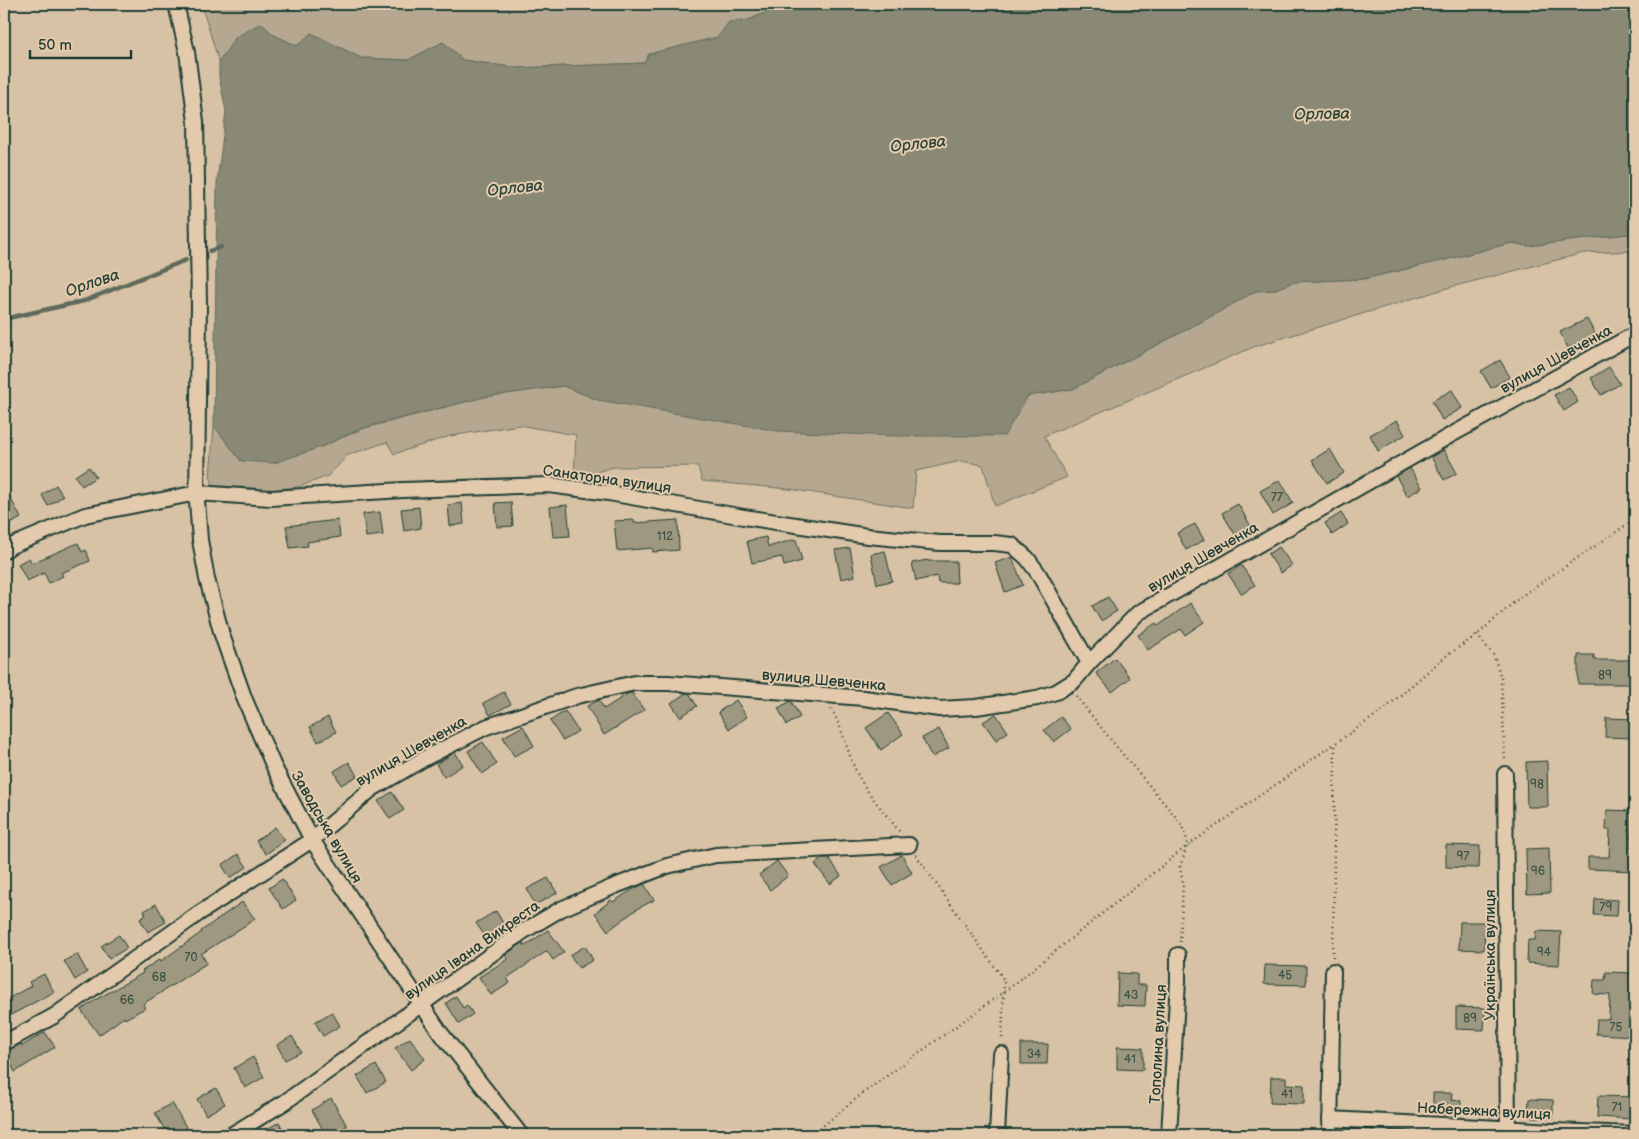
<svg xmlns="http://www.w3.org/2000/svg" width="1639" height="1139" font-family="'Balsamiq Sans',sans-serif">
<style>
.green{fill:#b6a890;stroke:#6a7262}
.water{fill:#898975;stroke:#5f6b5b}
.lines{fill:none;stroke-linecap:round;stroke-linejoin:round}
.stream{stroke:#5f6b5b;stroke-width:4.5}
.building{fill:#9f9881;stroke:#1f3d34}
.minor-casing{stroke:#1f3d34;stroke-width:18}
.path{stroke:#1f3d34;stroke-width:2.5;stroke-dasharray:1 4;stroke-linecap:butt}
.minor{stroke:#e4caac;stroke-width:14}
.labels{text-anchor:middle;stroke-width:4;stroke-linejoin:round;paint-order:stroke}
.number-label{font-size:12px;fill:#3f5447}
.street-label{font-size:15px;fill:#1f3d34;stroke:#e4caac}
.water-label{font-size:16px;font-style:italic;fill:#2a453a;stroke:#e4caac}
</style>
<rect width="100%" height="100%" fill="#d8c2a5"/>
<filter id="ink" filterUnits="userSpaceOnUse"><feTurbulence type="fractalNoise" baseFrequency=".02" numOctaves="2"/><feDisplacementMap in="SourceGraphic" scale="10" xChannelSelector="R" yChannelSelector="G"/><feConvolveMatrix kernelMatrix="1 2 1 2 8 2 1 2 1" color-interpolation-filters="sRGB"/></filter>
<g filter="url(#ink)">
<g class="green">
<path d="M201,4H784L749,20L729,22L718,37L649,54L644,63L517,68L463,60L443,42L408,60L361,58L311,33L298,46L274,35L236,37L219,62Z"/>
<path d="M1635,233V251L1584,253L1451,287L1256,346L1044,436L1067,477L995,506L983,465L961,461L916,471L913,508L789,489L702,481L698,466L614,467L574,478L576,435L519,425L450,436L394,454L387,442L348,455L328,476L298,487L232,494L214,488L210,476L214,426L225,439L321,447L362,429L484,397L563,386L599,400L1028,396L1073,389L1201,322L1255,291L1273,290L1293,282L1364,279L1445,260L1511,243L1528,246Z"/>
</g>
<path class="water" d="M784,4H1036L1039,5L1085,4H1635V233L1528,246L1511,243L1445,260L1363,279L1293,282L1273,290L1256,291L1201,322L1073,389L1028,396L1004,436H895L778,431L598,400L563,386L484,397L362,428L321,447L274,463L241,461L214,426L217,182L226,111L219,77V62L236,37L261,23L274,35L297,46L311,33L361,58L408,60L443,42L463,60L517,68L644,63L649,54L718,37L729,22L749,20Z"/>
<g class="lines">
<g class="stream">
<path d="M210,251L221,247"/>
<path d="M4,319L84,301L186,260"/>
</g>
</g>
<g class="building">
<path d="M1587,319L1595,334L1568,348L1560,332Z"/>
<path d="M1500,360L1510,377L1491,388L1481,371Z"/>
<path d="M1609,367L1620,384L1601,395L1591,378Z"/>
<path d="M1569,387L1578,402L1564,411L1554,395Z"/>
<path d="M1452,390L1462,408L1442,420L1432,401Z"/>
<path d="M1397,420L1405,435L1378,451L1370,435Z"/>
<path d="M1330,449L1344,473L1327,483L1312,460Z"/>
<path d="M1444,450L1457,473L1444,480L1431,457Z"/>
<path d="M89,467L96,477L82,486L75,476Z"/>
<path d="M1410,468L1422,488L1407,496L1396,476Z"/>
<path d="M1280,480L1293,503L1273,515L1260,491Z"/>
<path d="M56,485L63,496L48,506L42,495Z"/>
<path d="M4,486L21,518L7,526L4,520Z"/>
<path d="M511,502L513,526L497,527L495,503Z"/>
<path d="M462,503L464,524L450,526L448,505Z"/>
<path d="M1238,504L1253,530L1238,539L1222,513Z"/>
<path d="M567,505L570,536L553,537L550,507Z"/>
<path d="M419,507L421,528L404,531L401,509Z"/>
<path d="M380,512L383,535L366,537L363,514Z"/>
<path d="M1341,513L1348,524L1332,535L1325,523Z"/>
<path d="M338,520L340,537L307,542L308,546L290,548L286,526Z"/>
<path d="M634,520V523L678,520L679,550L653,552L652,548L617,551L614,521Z"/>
<path d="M1195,524L1204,540L1186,550L1177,533Z"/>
<path d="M766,537L768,547L796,539L802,561L784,566L782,557L752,563L747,541Z"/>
<path d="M78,543L82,552L86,550L90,561L61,573L63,576L49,583L44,573L27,581L18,564L29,558L32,563Z"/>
<path d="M1279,547L1292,565L1281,573L1268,554Z"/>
<path d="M850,548L855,576L841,579L835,550Z"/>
<path d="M885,551L892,581L877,584L871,554Z"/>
<path d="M1012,557L1023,585L1005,592L995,563Z"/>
<path d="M927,560L928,561H956L957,583H938L937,576L916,581L912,563Z"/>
<path d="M1241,565L1255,585L1242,594L1228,574Z"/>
<path d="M1108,597L1117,611L1101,621L1092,606Z"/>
<path d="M1190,603L1204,622L1185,635L1181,629L1148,650L1138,635L1156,623L1158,626Z"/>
<path d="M1578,655H1594V660H1633V684H1578Z"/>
<path d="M1115,658L1130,678L1112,692L1096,673Z"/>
<path d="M504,692L511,704L490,715L483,703Z"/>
<path d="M629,693H632L644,710L604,735L587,706L599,700L604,709Z"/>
<path d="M686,693H689L697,706L680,717L671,703Z"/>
<path d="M736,700L747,717L729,729L718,712Z"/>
<path d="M791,701L800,717L787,725L778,708Z"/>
<path d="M565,711L578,731L563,741L550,721Z"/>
<path d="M888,713L903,734L881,750L866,728Z"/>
<path d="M996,714L1008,732L996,740L983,722Z"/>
<path d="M328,717L336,732L318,742L310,727Z"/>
<path d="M1061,717L1071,729L1054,742L1044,730Z"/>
<path d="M1606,718L1633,719L1632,738L1605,737Z"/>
<path d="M523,726L534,746L514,756L503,737Z"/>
<path d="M939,729L949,748L932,757L922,738Z"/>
<path d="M483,742L497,764L482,774L468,751Z"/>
<path d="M455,752L463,765L444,777L436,764Z"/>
<path d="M1547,761L1548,807H1527L1526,762Z"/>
<path d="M349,762L357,776L341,785L334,771Z"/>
<path d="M392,792L404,810L390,819L378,801Z"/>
<path d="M1607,810L1632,811L1631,849H1635V871L1588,869V857H1609L1610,830H1606Z"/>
<path d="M275,827L285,840L266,854L256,841Z"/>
<path d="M1446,845L1480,846L1479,868L1446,867Z"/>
<path d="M1549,848L1550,893L1527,894L1526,849Z"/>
<path d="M238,854L247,867L230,878L222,865Z"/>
<path d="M902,855L912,873L892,885L881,867Z"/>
<path d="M823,858H829L841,876L830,884L815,864Z"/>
<path d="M777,861L788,876L770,890L759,875Z"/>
<path d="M548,878L557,893L535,905L527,889Z"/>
<path d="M282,879L296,900L283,909L269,888Z"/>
<path d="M644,884L654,900L637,909L608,931L595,913L611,900L613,902L635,888Z"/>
<path d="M1595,899L1618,900L1617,916L1594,915Z"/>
<path d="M242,902L255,919L201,954L207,963L143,1004L145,1008L125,1019L124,1017L99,1035L81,1010L97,999L143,973L142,971L160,959L161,961L202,932L201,931Z"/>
<path d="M156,904L166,922L148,932L140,919L146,915L144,911Z"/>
<path d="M496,911L504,925L485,936L476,923Z"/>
<path d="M1460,922H1485L1484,950L1459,949Z"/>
<path d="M548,930L564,952L553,960L547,951L507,978L510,983L491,995L479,977L508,959L505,955L512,950L523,943L525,946Z"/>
<path d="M1536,931L1561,932L1559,965L1527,963L1528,940H1535Z"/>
<path d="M119,935L127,948L109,959L101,946Z"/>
<path d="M585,946L593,960L579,968L570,955Z"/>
<path d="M77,954L87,972L75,980L64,961Z"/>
<path d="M1265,965L1306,966V985L1264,984Z"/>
<path d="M1606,972L1633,973L1631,1012H1635V1036L1596,1034L1597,1019H1609L1610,995L1593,994L1594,980H1605Z"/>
<path d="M1118,973L1137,974V985H1146L1145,1006L1117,1005Z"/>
<path d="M44,974L54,992L9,1016L4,1006V1001L31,986L29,982Z"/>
<path d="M456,996L463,1008L467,1005L473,1014L459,1024L446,1003Z"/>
<path d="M1456,1007L1485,1008L1484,1030L1456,1029Z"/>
<path d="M332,1012L340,1026L323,1036L315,1022Z"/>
<path d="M45,1032L55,1047L15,1072L5,1052L21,1044L22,1046Z"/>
<path d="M292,1036L301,1052L285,1060L277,1045Z"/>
<path d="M410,1038L425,1059L411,1070L395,1048Z"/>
<path d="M1021,1044H1048L1047,1064H1021Z"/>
<path d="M1117,1047L1143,1048V1070L1117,1069Z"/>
<path d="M253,1057L264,1077L245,1088L234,1068Z"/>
<path d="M376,1065L386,1082L367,1093L357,1076Z"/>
<path d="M1271,1077H1286V1084L1304,1085V1104L1270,1103Z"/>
<path d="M216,1088L225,1104L206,1115L197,1099Z"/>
<path d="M1433,1093H1452L1451,1100L1461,1101L1460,1115L1433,1114Z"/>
<path d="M1598,1096L1635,1097V1119L1597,1117Z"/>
<path d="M331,1098L347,1126L330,1135H326L312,1110Z"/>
<path d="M1529,1099L1553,1100V1118L1528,1117Z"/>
<path d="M172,1103L189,1132L183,1135H168L155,1113Z"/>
<path d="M279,1122L286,1135H257Z"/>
</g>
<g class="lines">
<g class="minor-casing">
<g id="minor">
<path d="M176,4L187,52L196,122L199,304L197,501L200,540L207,579L222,635L245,700L274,767L312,840L440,1032L521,1135"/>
<path d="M4,551L11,546L85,515L197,493L271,498L403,490L549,485L609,493L744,517L868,536L940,543H994L1012,545L1027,558L1038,573L1089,663"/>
<path d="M1505,774L1508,1135"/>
<path d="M4,1043L54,1016L198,914L312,840L372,789L427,757L486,727L577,696L635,683H668L864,698L939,709L976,707L1037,698L1056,692L1074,681L1089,663L1138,613L1451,435L1635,334"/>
<path d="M1330,1119L1553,1131L1635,1134"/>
<path d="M231,1135L285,1102L524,931L561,909L615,886L667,866L716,855L909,845"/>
<path d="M997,1135L1001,1054"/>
<path d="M1169,1135L1178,981V955"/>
<path d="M1330,1135L1333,971"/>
</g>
</g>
<g class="path">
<path d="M300,4L306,11L322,9L328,4"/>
<path d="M1477,635L1494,656L1501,678L1505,760"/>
<path d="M1076,696L1111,740L1179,821L1186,835L1187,846L1180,867L1183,883L1180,943"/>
<path d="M831,709C844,730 847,753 858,775C868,795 886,814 900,832"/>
<path d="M916,855L1004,980L1002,1041"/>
<path d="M1333,957L1335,744"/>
<path d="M812,1135L863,1093L1004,992L1187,846L1382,711L1446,656L1477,635L1520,597L1635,519"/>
</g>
<use href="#minor" class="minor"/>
</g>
</g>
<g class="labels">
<g class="number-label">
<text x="1277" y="501">77</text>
<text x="665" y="540">112</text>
<text x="1605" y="679">89</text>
<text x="1537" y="788">98</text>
<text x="1463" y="860">97</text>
<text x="1538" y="875">96</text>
<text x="1606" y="911">79</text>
<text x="1544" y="956">94</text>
<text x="191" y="961">70</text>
<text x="1285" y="979">45</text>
<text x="159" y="981">68</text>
<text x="1131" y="999">43</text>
<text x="127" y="1004">66</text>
<text x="1470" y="1022">89</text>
<text x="1616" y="1031">75</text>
<text x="1034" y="1058">34</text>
<text x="1130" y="1063">41</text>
<text x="1287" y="1098">41</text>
<text x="1617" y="1111">71</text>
</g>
<g class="street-label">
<text transform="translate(1556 359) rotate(-29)" y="5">вулиця Шевченка</text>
<text transform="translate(607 479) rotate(8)" y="5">Санаторна вулиця</text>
<text transform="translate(1203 557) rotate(-30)" y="5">вулиця Шевченка</text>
<text transform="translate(824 680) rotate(5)" y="5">вулиця Шевченка</text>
<text transform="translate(411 751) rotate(-30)" y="5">вулиця Шевченка</text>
<text transform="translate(327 827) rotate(60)" y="5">Заводська вулиця</text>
<text transform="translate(472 950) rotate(-35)" y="5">вулиця Івана Викреста</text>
<text transform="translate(1490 955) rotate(-90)" y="5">Українська вулиця</text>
<text transform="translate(1158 1044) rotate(-87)" y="5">Тополина вулиця</text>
<text transform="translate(1484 1111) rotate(3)" y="5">Набережна вулиця</text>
</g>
<g class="water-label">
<text transform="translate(1322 113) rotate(-1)" y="6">Орлова</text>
<text transform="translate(918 143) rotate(-6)" y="6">Орлова</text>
<text transform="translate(515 187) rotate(-6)" y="6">Орлова</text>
<text transform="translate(92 282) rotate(-19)" y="6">Орлова</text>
</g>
</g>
<rect width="1639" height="1139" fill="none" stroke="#e4caac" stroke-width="20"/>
<rect x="10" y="10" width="1619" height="1119" fill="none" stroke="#1f3d34" stroke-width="2" filter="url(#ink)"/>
<path d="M30 50v8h101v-8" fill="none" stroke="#1f3d34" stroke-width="2.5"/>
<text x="38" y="50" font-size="15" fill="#1f3d34" stroke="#e4caac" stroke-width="4" paint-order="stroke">50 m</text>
</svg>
